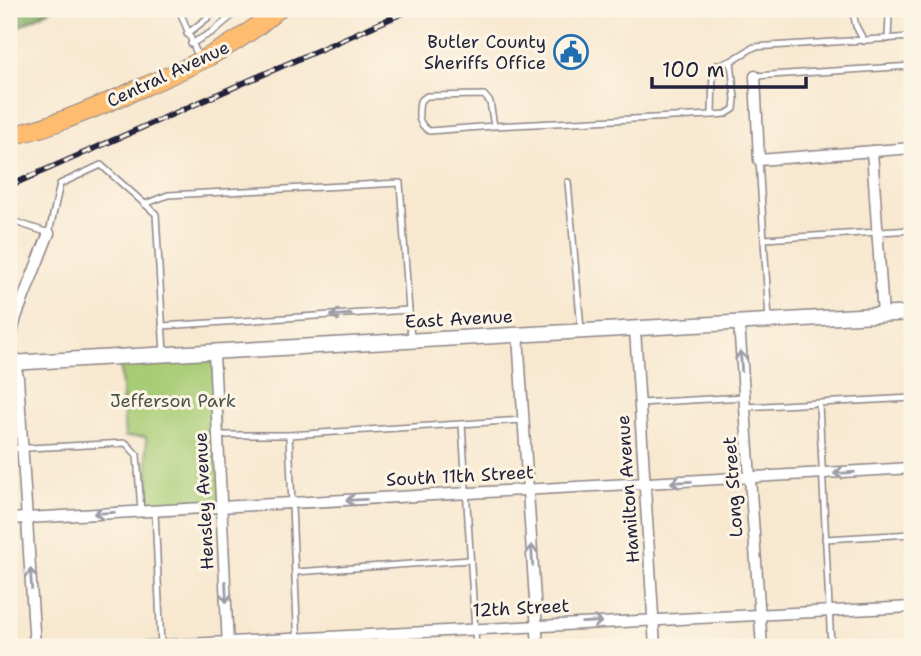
<svg xmlns="http://www.w3.org/2000/svg" width="921" height="656" font-family="'Shantell Sans',sans-serif">
<style>
.forest{fill:url(#forest-firs);stroke:#546950;stroke-width:2}
.park{fill:#a7cc75;stroke:#647758;stroke-width:2}
.lines{fill:none;stroke-linecap:round;stroke-linejoin:round}
.service-casing{stroke:#8d8586;stroke-width:8}
.minor-casing{stroke:#8d8586;stroke-width:13}
.tertiary-casing{stroke:#8d8586;stroke-width:17}
.primary-casing{stroke:#8d8586;stroke-width:20}
.service{stroke:#fff;stroke-width:5}
.minor{stroke:#fff;stroke-width:10}
.tertiary{stroke:#fff;stroke-width:14}
.primary{stroke:#febc70;stroke-width:18}
.rail-casing{stroke:#22223b;stroke-width:6}
.rail{stroke:#fcf5e5;stroke-width:3.5;stroke-dasharray:10;stroke-linecap:butt}
.oneway{stroke:#9c9ca7}
.labels{text-anchor:middle;stroke-width:6;stroke-linejoin:round;paint-order:stroke}
.poi-label{font-size:18px;fill:#22223b;stroke:#fcf5e5;text-anchor:end}
.street-label{font-size:18px;fill:#22223b;stroke:#fcf5e5}
.park-label{font-size:18px;fill:#4a554c;stroke:#fcf5e5}
</style>
<defs>
<pattern id="forest-firs" width="22" height="20" patternUnits="userSpaceOnUse" patternTransform="scale(1.75)"><rect width="22" height="20" fill="#85b066"/><path d="M5 1l3.5 6h-7zM16 11l3.5 6h-7z" fill="#6c8f55"/></pattern>
</defs>
<rect width="100%" height="100%" fill="#fcf5e5"/>
<filter id="ink" filterUnits="userSpaceOnUse"><feTurbulence type="fractalNoise" baseFrequency=".0143" numOctaves="2"/><feDisplacementMap in="SourceGraphic" scale="14" xChannelSelector="R" yChannelSelector="G"/><feConvolveMatrix kernelMatrix="1 2 1 2 8 2 1 2 1" color-interpolation-filters="sRGB"/></filter>
<filter id="wash" filterUnits="userSpaceOnUse"><feTurbulence type="fractalNoise" baseFrequency=".00686" numOctaves="4" result="noise"/><feDisplacementMap in="SourceGraphic" scale="28" xChannelSelector="R" yChannelSelector="G"/><feGaussianBlur stdDeviation="1.57" result="paint"/><feColorMatrix in="noise" values="0 0 0 0 0 0 0 0 0 0 0 0 0 0 0 0 0 1.4 0 .05"/><feComposite in="paint" operator="in"/></filter>
<g filter="url(#wash)">
<rect width="100%" height="100%" fill="#f8e8d0"/>
<path class="forest" d="M9,9H52L9,32Z"/>
<path class="park" d="M214,353L223,507L150,511L146,437H125L120,357Z"/>
</g>
<g filter="url(#ink)">
<g class="lines">
<g class="service-casing">
<g id="service">
<path d="M179,9L199,59"/>
<path d="M859,9L853,12L856,26L864,41"/>
<path d="M187,34L219,9"/>
<path d="M888,39L889,15L894,10L912,9"/>
<path d="M191,44L214,31L240,9"/>
<path d="M731,61L735,99L734,109L726,114L712,115L713,66L731,61L754,47L912,37"/>
<path d="M755,76L912,66"/>
<path d="M494,126L429,131C417,123 418,115 420,101L427,96L484,95L490,102L494,126L712,115"/>
<path d="M759,160L769,321"/>
<path d="M568,182L581,329"/>
<path d="M145,204L168,195L400,183L411,339"/>
<path d="M9,220L49,233L60,184L101,165L156,214L164,354"/>
<path d="M764,239L912,230"/>
<path d="M162,326L409,310"/>
<path d="M640,403L744,397"/>
<path d="M819,404L831,647"/>
<path d="M744,407L912,398"/>
<path d="M462,424L476,647"/>
<path d="M219,435H289L523,420"/>
<path d="M289,435L298,647"/>
<path d="M9,449L126,443L137,455L141,511"/>
<path d="M155,511L161,647"/>
<path d="M825,539L912,534"/>
<path d="M295,572L470,560"/>
</g>
</g>
<g class="minor-casing">
<g id="minor">
<path d="M755,76L759,160L912,148"/>
<path d="M872,151L883,316"/>
<path d="M739,323L762,647"/>
<path d="M635,329L655,647"/>
<path d="M518,335L538,647"/>
<path d="M214,353L228,647"/>
<path d="M9,519L912,468"/>
<path d="M35,647L18,378L11,344L12,334L16,317L49,233"/>
<path d="M132,647L912,607"/>
</g>
</g>
<g class="tertiary-casing">
<path id="tertiary" d="M9,363L912,313"/>
</g>
<g class="primary-casing">
<path id="primary" d="M9,136C49,128 87,111 125,95C180,71 233,50 278,9"/>
</g>
<use href="#service" class="service"/>
<use href="#minor" class="minor"/>
<use href="#tertiary" class="tertiary"/>
<use href="#primary" class="primary"/>
<g class="rail-casing">
<path id="rail" d="M9,186L412,9"/>
</g>
<use href="#rail" class="rail"/>
</g>
<defs><path id="oneway-shaft" d="M-6 0H5M1.5-3L5.5 0L1.5 3" fill="none" stroke-width="1.6" stroke-linecap="round" stroke-linejoin="round" transform="scale(1.75)"/></defs>
<g class="oneway">
<use href="#oneway-shaft" transform="translate(341 315) rotate(176)"/>
<use href="#oneway-shaft" transform="translate(741 361) rotate(-94)"/>
<use href="#oneway-shaft" transform="translate(844 473) rotate(176)"/>
<use href="#oneway-shaft" transform="translate(681 482) rotate(177)"/>
<use href="#oneway-shaft" transform="translate(356 500) rotate(177)"/>
<use href="#oneway-shaft" transform="translate(104 513) rotate(177)"/>
<use href="#oneway-shaft" transform="translate(532 555) rotate(-94)"/>
<use href="#oneway-shaft" transform="translate(31 579) rotate(-94)"/>
<use href="#oneway-shaft" transform="translate(226 592) rotate(88)"/>
<use href="#oneway-shaft" transform="translate(592 622) rotate(-3)"/>
</g>
</g>
<defs>
<g id="civic-ring" transform="scale(1.75)"><circle r="9.5" fill="#fcf5e5" stroke="#1f6fb2" stroke-width="1.5"/><path d="M-.6-6.5H3V-4.5H.6V-3L4-1V1h2V6H-6V1h2V-1L-.6-3ZM-1.2 2.5V6h2.4V2.5Z" fill="#1f6fb2"/></g>
</defs>
<g fill-rule="evenodd">
<use href="#civic-ring" x="571" y="52"/>
</g>
<g class="labels">
<g class="poi-label">
<text x="546" y="48">Butler County<tspan x="546" dy="21">Sheriffs Office</tspan></text>
</g>
<g class="street-label">
<text transform="translate(168 74) rotate(-25)" y="6">Central Avenue</text>
<text transform="translate(459 319) rotate(-3)" y="6">East Avenue</text>
<text transform="translate(460 476) rotate(-3)" y="6">South 11th Street</text>
<text transform="translate(733 487) rotate(-94)" y="6">Long Street</text>
<text transform="translate(628 489) rotate(-94)" y="6">Hamilton Avenue</text>
<text transform="translate(204 501) rotate(-93)" y="6">Hensley Avenue</text>
<text transform="translate(521 608) rotate(-3)" y="6">12th Street</text>
</g>
<g class="park-label">
<text x="173" y="407">Jefferson Park</text>
</g>
</g>
<rect width="921" height="656" fill="none" stroke="#fcf5e5" stroke-width="35"/>
<path d="M652 77v10h154v-10" fill="none" stroke="#22223b" stroke-width="3.5"/>
<text x="662" y="77" font-size="21" fill="#22223b" stroke="#fcf5e5" stroke-width="5" paint-order="stroke">100 m</text>
</svg>
